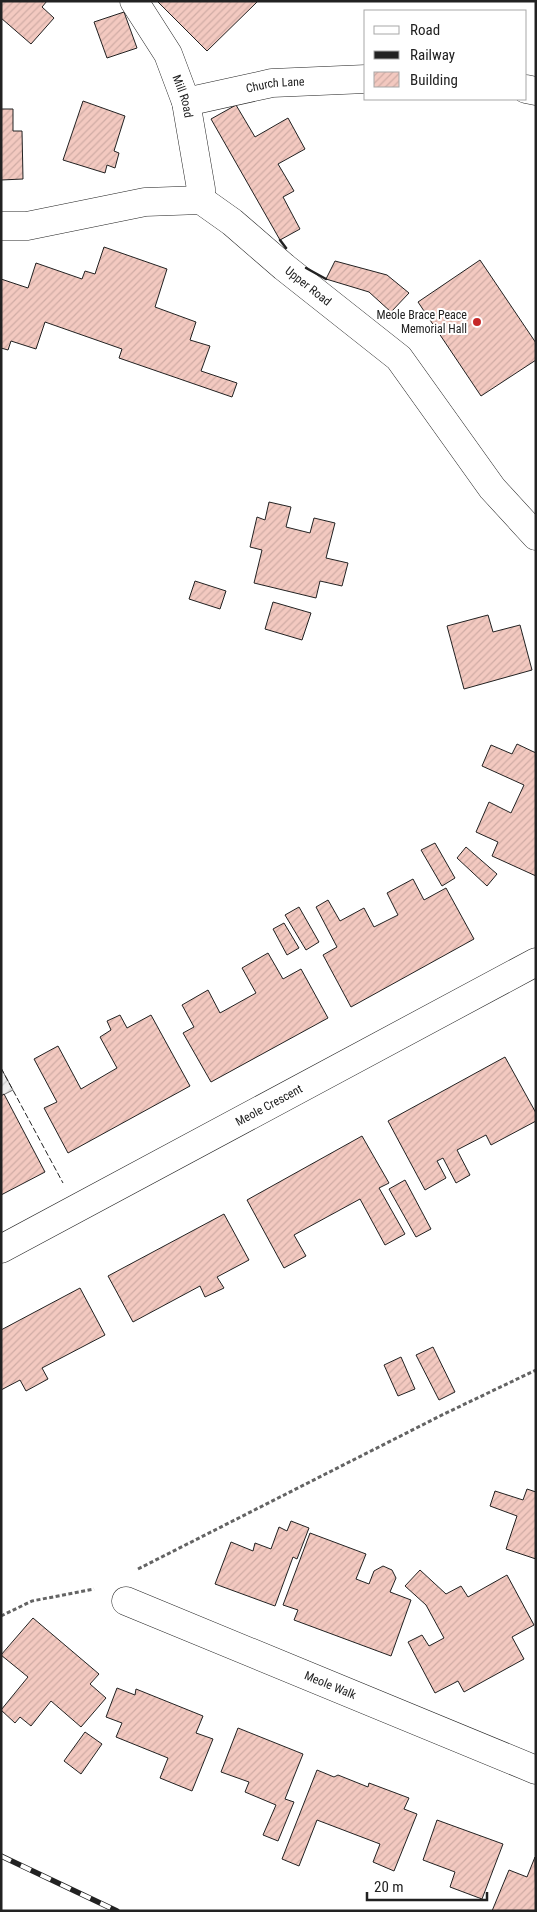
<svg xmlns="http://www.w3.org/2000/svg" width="537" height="1912" font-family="'Roboto Condensed',sans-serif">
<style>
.garden{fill:url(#garden-furrows);stroke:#6f6f6f}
.building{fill:url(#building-hatch);stroke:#222}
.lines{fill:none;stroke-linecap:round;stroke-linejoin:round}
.street-casing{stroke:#222;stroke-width:29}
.path{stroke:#646464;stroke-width:3;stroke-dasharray:4 2.5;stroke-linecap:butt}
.street{stroke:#fff;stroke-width:28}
.rail-casing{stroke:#222;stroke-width:5.5}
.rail{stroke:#fff;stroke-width:4;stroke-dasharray:11;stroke-linecap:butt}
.fence{stroke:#222;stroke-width:1;stroke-dasharray:6 2.5;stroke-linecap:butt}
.wall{stroke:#222;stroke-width:2.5}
.poi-dot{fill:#c62828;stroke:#fff;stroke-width:2}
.labels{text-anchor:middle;stroke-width:4;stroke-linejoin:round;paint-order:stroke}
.street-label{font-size:12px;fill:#222;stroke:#fff}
.poi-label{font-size:12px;fill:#222;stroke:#fff;text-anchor:end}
</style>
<defs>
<pattern id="garden-furrows" width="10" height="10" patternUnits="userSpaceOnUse" patternTransform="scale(1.25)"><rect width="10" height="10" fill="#eee"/><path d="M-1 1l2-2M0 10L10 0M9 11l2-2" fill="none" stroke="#ccc"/></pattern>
<pattern id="building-hatch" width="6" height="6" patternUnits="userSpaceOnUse" patternTransform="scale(1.25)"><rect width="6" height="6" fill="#f3c9c0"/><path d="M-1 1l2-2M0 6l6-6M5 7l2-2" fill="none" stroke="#d0aca5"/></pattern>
</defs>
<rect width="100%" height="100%" fill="#fff"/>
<path class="garden" d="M1,1068L13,1090L1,1096Z"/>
<g class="building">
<path d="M1,1H47L42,7L54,18L31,44L1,18Z"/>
<path d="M157,1H257V2L207,51Z"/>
<path d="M124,12L137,48L107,58L94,22Z"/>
<path d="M83,101L125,116L114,151L119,153L115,168L107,165L105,173L63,160Z"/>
<path d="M236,105L255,137L288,118L305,149L278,164L294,191L283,197L300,229L280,240L211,119Z"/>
<path d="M1,109H13V131H22L23,179L1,180Z"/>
<path d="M104,247L167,269L155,307L196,322L190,340L210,346L201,371L237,383L232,397L119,358L122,349L45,322L36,349L11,341L8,350L1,348V279L28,288L36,263L82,279L85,271L95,274Z"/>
<path d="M480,260L536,343V360L481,396L418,302Z"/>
<path d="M335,261L387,275L409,293L391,312L369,292L326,279Z"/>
<path d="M269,502L291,507L286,527L310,533L314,518L335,523L326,558L348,563L342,586L320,581L316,598L254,583L262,550L250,547L257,517L265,520Z"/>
<path d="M195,581L226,591L220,609L189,599Z"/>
<path d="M273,602L311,613L302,640L265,629Z"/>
<path d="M488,615L493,632L520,625L532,670L464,689L447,626Z"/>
<path d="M517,744L536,753V876L492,856L498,842L476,832L489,802L511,813L524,785L482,766L491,745L512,754Z"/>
<path d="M435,843L455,878L442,886L421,850Z"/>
<path d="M466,847L497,874L487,886L457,858Z"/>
<path d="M413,879L424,900L446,888L474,939L351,1007L323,955L337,947L316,907L328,900L340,921L364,908L374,927L398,915L387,893Z"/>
<path d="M299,907L319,942L306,950L285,915Z"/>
<path d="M284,923L299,948L287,955L273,929Z"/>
<path d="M268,953L283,979L301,969L328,1018L211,1082L183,1033L194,1027L182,1005L208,990L220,1013L256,993L242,968Z"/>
<path d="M120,1015L127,1028L151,1015L190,1086L68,1153L44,1108L57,1102L34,1059L58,1046L81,1089L117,1068L100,1037L111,1030L107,1021Z"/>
<path d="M505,1057L536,1113V1121L491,1145L486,1135L457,1150L470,1175L456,1183L443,1158L437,1161L446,1178L425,1190L388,1121Z"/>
<path d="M4,1094L45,1172L1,1195V1096Z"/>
<path d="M362,1136L389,1183L379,1188L405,1234L385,1245L360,1199L294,1235L306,1256L284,1268L247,1200Z"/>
<path d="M405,1180L431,1229L416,1237L389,1189Z"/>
<path d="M224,1214L249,1260L217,1277L224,1288L205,1297L200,1286L133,1322L108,1276Z"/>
<path d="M80,1288L105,1335L42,1368L48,1379L26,1391L20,1380L1,1390V1330Z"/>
<path d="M433,1347L455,1392L439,1400L416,1355Z"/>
<path d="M401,1357L415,1389L398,1396L384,1365Z"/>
<path d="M527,1489L536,1492V1559L506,1549L517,1516L490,1506L495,1491L523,1500Z"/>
<path d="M291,1521L309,1528L297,1559L293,1557L275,1606L215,1584L231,1542L253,1551L255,1543L271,1549L279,1527L287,1531Z"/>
<path d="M310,1533L366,1554L356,1579L369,1584L374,1571L383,1566L392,1570L396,1578L390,1592L411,1600L391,1656L294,1620L298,1610L283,1605Z"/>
<path d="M420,1570L446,1594L461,1586L468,1597L507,1575L534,1625L512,1637L524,1659L464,1692L458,1681L435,1693L408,1642L422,1635L429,1646L444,1638L426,1605L405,1586Z"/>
<path d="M33,1618L99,1674L90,1684L106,1698L81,1727L51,1701L31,1726L20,1717L15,1723L1,1710L28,1677L1,1655Z"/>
<path d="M117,1688L135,1695L136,1689L203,1716L196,1733L213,1739L192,1791L160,1778L168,1758L116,1737L122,1723L106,1717Z"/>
<path d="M238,1728L303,1754L285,1799L294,1802L278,1841L263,1835L276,1805L245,1792L249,1782L221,1772Z"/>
<path d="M85,1732L102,1744L81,1774L64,1761Z"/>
<path d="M317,1770L334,1777L338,1775L368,1787L369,1783L409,1798L404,1809L417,1814L394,1871L373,1862L380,1844L317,1820L299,1866L282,1859Z"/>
<path d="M437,1820L503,1844L482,1899L450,1887L455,1872L423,1860Z"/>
<path d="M535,1857L536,1911H492L509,1870L527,1877Z"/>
</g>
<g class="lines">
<g class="street-casing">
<g id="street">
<path id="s1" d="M134,1L168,54L186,102L201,189V200"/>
<path d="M526,89L536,91"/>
<path id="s2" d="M186,102L272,83L366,79"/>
<path id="s3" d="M1,226H27L145,202L201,200L232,222L284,267L399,358L492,488L536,536"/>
<path id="s4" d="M1,1249L536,962"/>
<path id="s5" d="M126,1601L536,1770"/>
</g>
</g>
<g class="path">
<path d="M138,1569L444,1414L536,1370"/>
<path d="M1,1616L32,1601L94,1589"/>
</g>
<use href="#street" class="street"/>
<g class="rail-casing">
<path id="rail" d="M1,1856L117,1911"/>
</g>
<use href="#rail" class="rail"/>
<path class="fence" d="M1,1068L63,1183"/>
<g class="wall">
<path d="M280,240L286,248"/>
<path d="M306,268L326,279"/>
</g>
</g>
<circle class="poi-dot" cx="477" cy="322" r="5"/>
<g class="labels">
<g class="street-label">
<text dy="4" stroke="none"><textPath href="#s2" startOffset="91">Church Lane</textPath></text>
<text dy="4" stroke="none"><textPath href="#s1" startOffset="108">Mill Road</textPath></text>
<text dy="4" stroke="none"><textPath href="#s3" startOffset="340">Upper Road</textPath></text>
<text dy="4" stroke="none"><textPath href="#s4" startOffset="304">Meole Crescent</textPath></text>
<text dy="4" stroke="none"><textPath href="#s5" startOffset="221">Meole Walk</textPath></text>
</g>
<g class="poi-label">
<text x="467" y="319">Meole Brace Peace<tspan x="467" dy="14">Memorial Hall</tspan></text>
</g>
</g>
<rect width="537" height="1912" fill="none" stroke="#222222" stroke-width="5"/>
<rect x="364" y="10" width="162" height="90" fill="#ffffff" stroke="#a7a7a7"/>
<rect x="374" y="26" width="25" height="8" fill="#ffffff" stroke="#a7a7a7"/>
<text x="410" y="35" font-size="15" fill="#222222">Road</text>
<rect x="374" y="51" width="25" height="8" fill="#222222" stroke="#a7a7a7"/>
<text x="410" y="60" font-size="15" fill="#222222">Railway</text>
<rect x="374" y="72" width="25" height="15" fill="url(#building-hatch)" stroke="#a7a7a7"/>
<text x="410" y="85" font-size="15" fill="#222222">Building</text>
<path d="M367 1892v8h120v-8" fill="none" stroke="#222222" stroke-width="2.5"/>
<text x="374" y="1892" font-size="15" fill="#222222" stroke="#ffffff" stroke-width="4" paint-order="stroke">20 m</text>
</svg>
